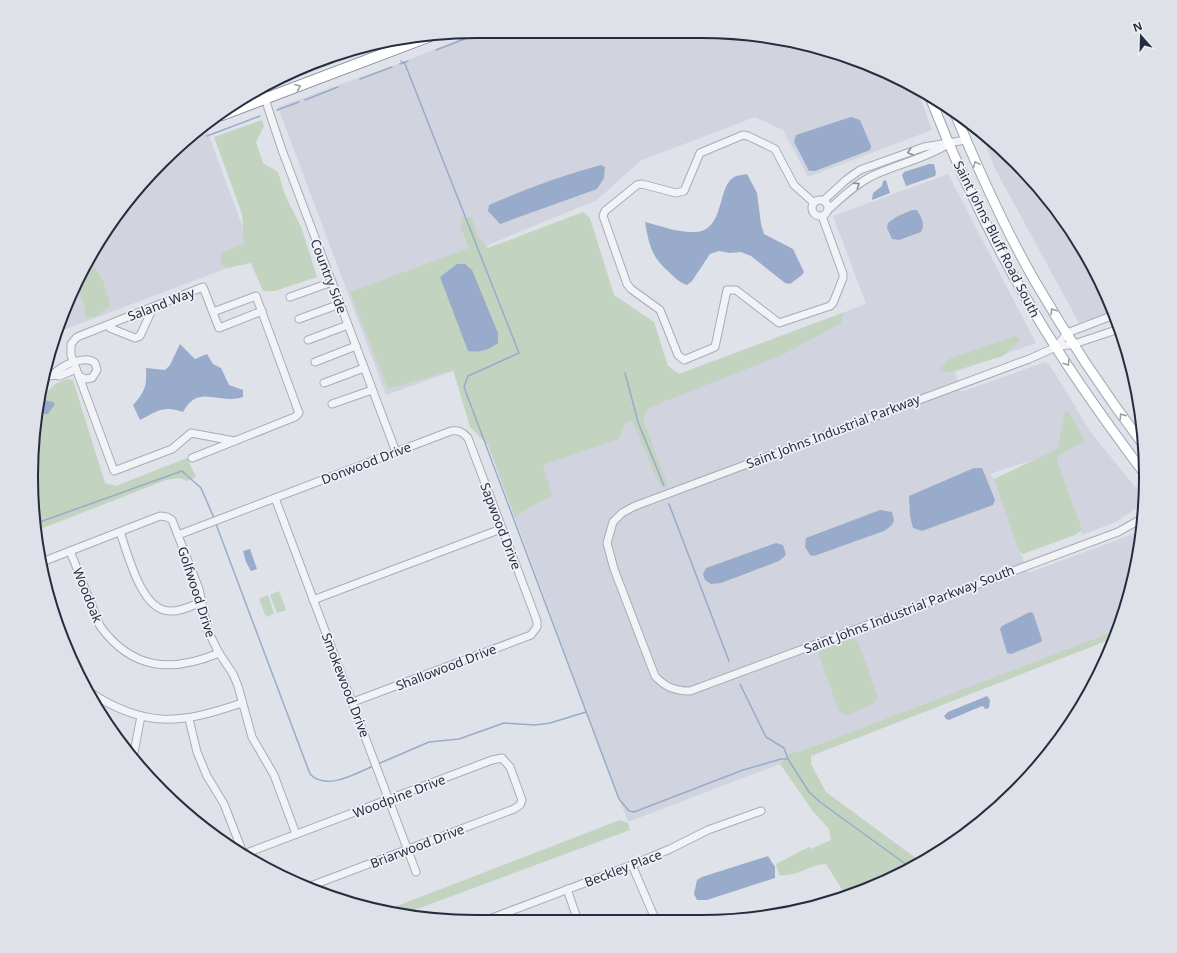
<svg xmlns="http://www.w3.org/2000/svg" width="1177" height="953" font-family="'Noto Sans',sans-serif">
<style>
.built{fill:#d1d4de}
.green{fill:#c2d3c0}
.water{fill:#99abca}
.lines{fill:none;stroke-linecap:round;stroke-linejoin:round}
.stream{stroke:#99abca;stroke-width:1.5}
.minor-casing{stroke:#a8acb6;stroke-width:9}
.major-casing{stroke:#9ea4b5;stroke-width:11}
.highway-casing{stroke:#868da0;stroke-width:12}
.minor{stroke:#f2f3f7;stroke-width:7}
.major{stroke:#fff;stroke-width:9}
.highway{stroke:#fff;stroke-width:10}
.oneway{stroke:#9ea0a9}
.oneway2{stroke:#8c909c}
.labels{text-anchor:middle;stroke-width:3.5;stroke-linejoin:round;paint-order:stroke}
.street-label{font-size:13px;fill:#272d40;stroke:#eef1f6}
.rim{fill:none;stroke:#272d40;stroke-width:2}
</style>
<rect width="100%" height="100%" fill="#dfe2e9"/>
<g class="built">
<path d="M481,31L730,32L788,40L871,65L917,89L932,130L808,177L783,130L755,117L640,161L597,200L481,248L462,368L386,395L278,107L411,59Z"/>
<path d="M981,131L994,142L1054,205L1100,279L1112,312L1079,323L994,167Z"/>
<path d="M208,133L254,258L58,332L91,254L162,161L190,139Z"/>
<path d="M948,174L1036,343L955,372L961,392L1045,362L1049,364L1092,434L1141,494V505L1116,522L1082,535L1051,454L990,474L994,479L1028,573L1136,533L1142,528L1122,619L1117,630L804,750L789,754L780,764L628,822L488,445L866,304L833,216Z"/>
</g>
<g class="green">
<path d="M262,120L264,126L256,142L263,163L278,172L285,195L302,229L317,277L275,291H263L251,263L228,268L220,263L222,252L244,244L242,214L214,137Z"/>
<path d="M583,212L590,218L614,295L654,322L668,366L679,374L843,313L841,323L784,354L648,408L643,420L668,486H660L632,421L625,423L619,439L543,465L552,496L523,511L515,518L488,445L470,427L453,370L388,389L350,292L469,248L461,229V217H472L478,237L488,248Z"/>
<path d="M89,259C90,264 93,265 96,269C104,280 108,294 110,306L98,316L86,318L85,307L77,287Z"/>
<path d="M1015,336L1020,340L1003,356L946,373L940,369L949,359Z"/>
<path d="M67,379L73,380L105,483L116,486L187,458L196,477L187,481L180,478L166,480L38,530L31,476L42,390L48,391L55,384Z"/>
<path d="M1068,411L1083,436L1084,441L1059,455L1057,461L1082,530L1075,535L1023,554L1019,551L994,479L1057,449L1065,412Z"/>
<path d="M279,591L286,610L277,613L270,595Z"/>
<path d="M268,595L274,614L266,617L259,599Z"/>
<path d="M1117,630L1114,638L811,756V764L826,792L921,862L898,876L846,896L826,864C808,865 798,877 779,875L776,864L809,847L811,849L831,840L829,829L812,810L780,764L789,754L804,750Z"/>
<path d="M849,639L858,641L878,698L871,705L847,715L839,712L819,655L820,650Z"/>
<path d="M620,820L628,823L630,830L404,914L384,911Z"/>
</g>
<g class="water">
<path d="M851,117L860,120L871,146L870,150L815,171H809L794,142L796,135Z"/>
<path d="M929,164H934L936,173L935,176L906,186L902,175L904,172Z"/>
<path d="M601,165L605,167L604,178L597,189L500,224L488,211L489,205C526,189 563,175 601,165Z"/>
<path d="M747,174L757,193L761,224L764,234L793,249L804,272L802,275L790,284L785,283L751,256L741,252L730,253L719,251L710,254L692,281L687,285C680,283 675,278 669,272C651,257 649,244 645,222C661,226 679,233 696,232C725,230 717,187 734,177C738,175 743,175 747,174Z"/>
<path d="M886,180L890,193L872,200L873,193L882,186L883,181Z"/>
<path d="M912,210H917C921,217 926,224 921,232L899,240L892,239L887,228L888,223L896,217Z"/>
<path d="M457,264H465L472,270L498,333V343C488,350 480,353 468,351L440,277Z"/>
<path d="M180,344L195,359L207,354L213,364L221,368L229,385L243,390V397C217,405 199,383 183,412C164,405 157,411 140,420L133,405C145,392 147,386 146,368L165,370L170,365Z"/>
<path d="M44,400L53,402L55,404L48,414H41V401Z"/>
<path d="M974,468H982L995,500L993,505L922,531L913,528L910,516L909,496Z"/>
<path d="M880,510L892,512L894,520L892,525L884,531L814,556L810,555L805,547L806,538Z"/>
<path d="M776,543L783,545L786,555L779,561L721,583L711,584L705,580L703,574L706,568Z"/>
<path d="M250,549L257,569L251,571L246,562L243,551Z"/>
<path d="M1030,612L1033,613L1042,640L1041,642L1011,654L1007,653L1000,629L1002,626Z"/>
<path d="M987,696L990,700L989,708L985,709L984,707L982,706L949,720L946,719L944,716L948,712Z"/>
<path d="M768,856L775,867V878L707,900H697L694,894L697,880L702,877Z"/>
</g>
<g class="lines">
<g class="stream">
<path d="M436,50L485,31"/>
<path d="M401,61L405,64L519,353L468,376L464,387L619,799L629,811L634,812L743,770L781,759H788L809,792L820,802L911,868"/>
<path d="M400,64L408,61"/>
<path d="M360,79L392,67"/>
<path d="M305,100L338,87"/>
<path d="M277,110L299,102"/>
<path d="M207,136L260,116"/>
<path d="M187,144L195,140"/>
<path d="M625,373L638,422L664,486"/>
<path d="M669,504L729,661"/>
<path d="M37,523L182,471L201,488L214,518"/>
<path d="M216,524L310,774C326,791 355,774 373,766"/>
<path d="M740,684L766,737L784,748L788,759"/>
<path d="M378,764L429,742L459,739L504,723L535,725L550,723L586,712"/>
</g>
<g class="minor-casing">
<g id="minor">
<path d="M263,87L268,108L282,150L396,452"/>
<circle cx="820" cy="208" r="8"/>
<path d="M823,201L846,180L860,170L924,147L966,140"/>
<path d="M814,203L794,185L775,149L748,136L743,135L700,153L684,191L676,193L642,184L637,185L605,211L603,216L627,284L631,289L660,310L678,355L684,360L715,347L727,290H736L779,323L830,306L833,303L843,278V274L822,216"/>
<path d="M828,210C841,198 854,186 870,177C894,165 921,160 945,146"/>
<path d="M290,297L332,282"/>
<path d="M299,319L340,304"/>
<path d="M108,325L110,328L135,338L140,336L151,312L150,308"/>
<path d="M1119,329L1074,344L1056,347L1029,359L635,506L622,513L613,522L607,543L614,569L655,676C665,687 675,691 690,691L1118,532L1143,518"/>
<path d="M308,340L348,325"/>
<path d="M1056,347L1067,333L1114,315"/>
<path d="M315,362L356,346"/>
<path d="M53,375C60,366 85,354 95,363L97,370L92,378L85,379L79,376"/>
<path d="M44,378L53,375L60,376L76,369"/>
<path d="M324,383L364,368"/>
<path d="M332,404L372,390"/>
<path d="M234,441L191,433L172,449L114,471L71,355V344L77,337L203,287L219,328L262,311"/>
<path d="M192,458L295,417L299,413L256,296L213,312"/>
<path d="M275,498L416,872"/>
<path d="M120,532C128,554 141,610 169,611C180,612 191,606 201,602"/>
<path d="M178,535L451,431C459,430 463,432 468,438L537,621V627L531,635L353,702"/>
<path d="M70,551L100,626C132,670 171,673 219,653"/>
<path d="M42,562L160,516L167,517L172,520L199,589L208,631L219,653L233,674L238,686L252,737L274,775L296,834"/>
<path d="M313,600L501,529"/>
<path d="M88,691C145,729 180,724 242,703"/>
<path d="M189,719L197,752L207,776L224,804L243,853"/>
<path d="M133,758L141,716"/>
<path d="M244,854L492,760L502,758L510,767L522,800L520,805L514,809L308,887"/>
<path d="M632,865L656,921"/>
<path d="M567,889L578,921"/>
<path d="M484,921L632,865L670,849L708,830L761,811"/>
</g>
</g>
<g class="major-casing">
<g id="major">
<path d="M930,97C958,170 993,242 1033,310C1066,367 1105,421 1144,473"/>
<path d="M954,111C978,169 1004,228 1036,283C1069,340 1106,395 1145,447"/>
</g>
</g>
<g class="highway-casing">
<path id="highway" d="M222,115L428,37"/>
</g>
<use href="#minor" class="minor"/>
<use href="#major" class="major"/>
<use href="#highway" class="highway"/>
</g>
<defs><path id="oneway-chevron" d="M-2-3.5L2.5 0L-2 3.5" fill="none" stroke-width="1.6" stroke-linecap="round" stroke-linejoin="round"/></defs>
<g class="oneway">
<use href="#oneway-chevron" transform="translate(298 87) rotate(-21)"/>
<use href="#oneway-chevron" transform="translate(976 164) rotate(-114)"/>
<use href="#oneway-chevron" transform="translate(1053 311) rotate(-122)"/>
<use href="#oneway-chevron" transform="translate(1067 363) rotate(57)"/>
<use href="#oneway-chevron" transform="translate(1122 416) rotate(-125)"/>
</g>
<g class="oneway2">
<use href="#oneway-chevron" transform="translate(910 152) rotate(162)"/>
<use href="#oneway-chevron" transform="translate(857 185) rotate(-33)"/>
</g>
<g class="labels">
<g class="street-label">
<text transform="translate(997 239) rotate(63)" y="5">Saint Johns Bluff Road South</text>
<text transform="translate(329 276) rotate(69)" y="5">Country Side</text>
<text transform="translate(161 304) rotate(-21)" y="5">Saland Way</text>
<text transform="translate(833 431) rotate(-21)" y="5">Saint Johns Industrial Parkway</text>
<text transform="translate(366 463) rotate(-21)" y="5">Donwood Drive</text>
<text transform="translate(501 526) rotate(69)" y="5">Sapwood Drive</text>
<text transform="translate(197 592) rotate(72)" y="5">Golfwood Drive</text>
<text transform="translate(88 595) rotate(68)" y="5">Woodoak</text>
<text transform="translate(909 609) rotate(-21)" y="5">Saint Johns Industrial Parkway South</text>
<text transform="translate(446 667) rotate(-21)" y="5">Shallowood Drive</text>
<text transform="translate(346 685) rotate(69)" y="5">Smokewood Drive</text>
<text transform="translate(399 796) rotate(-21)" y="5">Woodpine Drive</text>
<text transform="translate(417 846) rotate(-21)" y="5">Briarwood Drive</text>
<text transform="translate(623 868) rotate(-21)" y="5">Beckley Place</text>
</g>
</g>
<path d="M0 0H1177V953H0ZM476 38H701A438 438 0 0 1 1139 476V477A438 438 0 0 1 701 915H476A438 438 0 0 1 38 477V476A438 438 0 0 1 476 38Z" fill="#dee1e7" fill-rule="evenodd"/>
<path class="rim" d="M476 38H701A438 438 0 0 1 1139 476V477A438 438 0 0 1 701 915H476A438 438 0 0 1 38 477V476A438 438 0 0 1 476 38Z"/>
<g transform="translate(1141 36) rotate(340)" stroke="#eef1f6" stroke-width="3" paint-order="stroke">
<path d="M0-3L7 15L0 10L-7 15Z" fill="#272d40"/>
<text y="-6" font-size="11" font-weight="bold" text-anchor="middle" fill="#272d40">N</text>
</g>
</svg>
